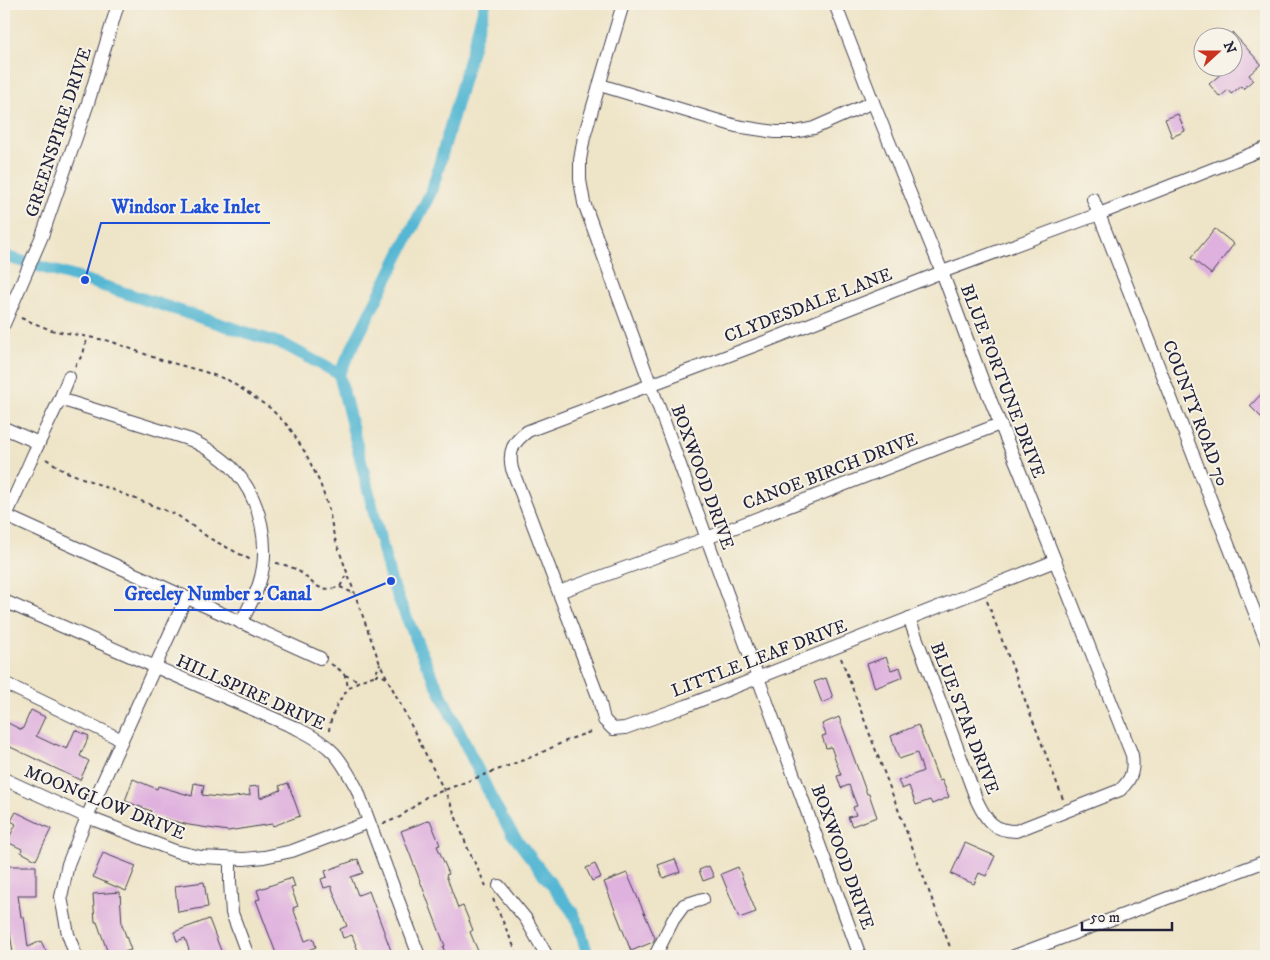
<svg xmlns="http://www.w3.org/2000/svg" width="1270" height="960" font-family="'IM FELL DW Pica',serif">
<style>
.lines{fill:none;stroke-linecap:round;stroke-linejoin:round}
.canal{stroke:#54b7d3;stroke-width:12}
.building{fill:#dfb1de}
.minor-casing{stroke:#413f50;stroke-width:14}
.path{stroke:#413f50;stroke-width:2;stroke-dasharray:4 4;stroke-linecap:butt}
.minor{stroke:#fff;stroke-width:12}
.labels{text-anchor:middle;stroke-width:4;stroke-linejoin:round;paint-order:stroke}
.street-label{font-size:18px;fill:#22223b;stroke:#f7f3e8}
.leader{fill:none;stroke:#1d4ed8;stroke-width:2}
.callout-dot{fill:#1d4ed8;stroke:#f7f3e8;stroke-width:2}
.callout-label{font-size:19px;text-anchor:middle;font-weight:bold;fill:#1d4ed8;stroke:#f7f3e8;stroke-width:4;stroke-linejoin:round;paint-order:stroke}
</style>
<rect width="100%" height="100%" fill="#f7f3e8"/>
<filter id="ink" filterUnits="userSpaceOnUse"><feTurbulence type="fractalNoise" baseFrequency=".02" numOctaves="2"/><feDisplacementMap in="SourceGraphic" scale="10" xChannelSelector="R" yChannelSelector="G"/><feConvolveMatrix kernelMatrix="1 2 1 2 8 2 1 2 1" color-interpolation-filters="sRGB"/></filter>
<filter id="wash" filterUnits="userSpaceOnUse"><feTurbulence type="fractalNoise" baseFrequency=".0096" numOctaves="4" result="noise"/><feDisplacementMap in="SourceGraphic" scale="20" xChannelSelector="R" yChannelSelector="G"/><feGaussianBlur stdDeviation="1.12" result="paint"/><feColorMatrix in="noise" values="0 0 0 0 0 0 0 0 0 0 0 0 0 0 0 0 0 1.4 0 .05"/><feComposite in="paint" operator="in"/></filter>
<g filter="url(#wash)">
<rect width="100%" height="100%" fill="#eee4c7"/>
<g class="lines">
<g class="canal">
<path d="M485,4L432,190L339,374L391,581L426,663L495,805L511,832L572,911L579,926L588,956"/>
<path d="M4,256L85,280L285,345L339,374"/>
</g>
</g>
<g id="blocks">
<g class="building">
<path d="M1232,32L1261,64L1249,75L1253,80L1243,89L1241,86L1231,94L1228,90L1220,97L1209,84L1228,68H1232Z"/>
<path d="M1178,114L1185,131L1172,137L1165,119Z"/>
<path d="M1215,229L1234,244L1211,274L1191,258Z"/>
<path d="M1266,389V422L1250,406Z"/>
<path d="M886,657L891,670L900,667L903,677L875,688L867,664Z"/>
<path d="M826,678L833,698L822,703L814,682Z"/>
<path d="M31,710L45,717L36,736L55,745V744L67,749L75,730L89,736L80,756L89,761L80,780L4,744V721L22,730Z"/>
<path d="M839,717L867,794H869L877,817L852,826L848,817L856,815L853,807L857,806L849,785L841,788L837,776L841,775L831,747L826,748L822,736L826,735L822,724Z"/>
<path d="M918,725L939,781L942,780L949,797L932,804L930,800L916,805L909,786L902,789L898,781L923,771L917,753L899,759L891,736Z"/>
<path d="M133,779L157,789L158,786L192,796L194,783L204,785L202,795L227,798L250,795L249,787L259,786L260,798L281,790L279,786L288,783L300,816L273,826L272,824L228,831L189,825L150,815L151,811L125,801Z"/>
<path d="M16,812L51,829L36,860L21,852L22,849L7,842L16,824L11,821Z"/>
<path d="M430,820L440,845L437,846L449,874L446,875L458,908L463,906L473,930L470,932L480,956H446L443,947L445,946L401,831Z"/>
<path d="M965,843L995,856L986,876L979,873L974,884L951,874Z"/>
<path d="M103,853L136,866L126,891L93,877Z"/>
<path d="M358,859L363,873L351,877L358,895L369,891L393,956H360L352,935L343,938L340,929L347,926L331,886L324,888L321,879L327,877L325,871Z"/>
<path d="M675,859L680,872L663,878L658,865Z"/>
<path d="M595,864L601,877L592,881L586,868Z"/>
<path d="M4,866H36V895H18L21,917H24L28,947L41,941L48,956H6L13,953L10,933L4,934Z"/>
<path d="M709,866L714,877L703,881L699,870Z"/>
<path d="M738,867L756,912L739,918L721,874Z"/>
<path d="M627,873L655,938L653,942L631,951L604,882Z"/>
<path d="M292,878L295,887L291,888L298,906L293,908L305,941L313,938L316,947L292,956H277L256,900L260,899L257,890Z"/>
<path d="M204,882L208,907L178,912L175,886Z"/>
<path d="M120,892L122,925L131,950L124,952L125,956H109L97,922H95L93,894Z"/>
<path d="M209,919L223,956H191L185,938L177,941L174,932Z"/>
</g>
</g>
</g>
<g filter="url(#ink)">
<use href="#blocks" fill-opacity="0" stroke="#413f50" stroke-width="1"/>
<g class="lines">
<g class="minor-casing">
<g id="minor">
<path d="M623,4L584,137L580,160V180L584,203L860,956"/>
<path d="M835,4L873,102L942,272L983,382L1020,472L1132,755C1134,770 1132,779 1120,790L1016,831C993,831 986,820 977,801L909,618"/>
<path d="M600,85L736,126L775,132H795L814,128L873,102"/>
<path d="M1093,199L1266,641"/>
<path d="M4,324L42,236L88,103L118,4"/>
<path d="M60,399L191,440C207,448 223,457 235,471C261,500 271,547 259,584C255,597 247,610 241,623"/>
<path d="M4,428L39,443"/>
<path d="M4,515L320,658"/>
<path d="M6,516L34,453L60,399L69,377"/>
<path d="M1055,561L686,706L625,728L613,729L604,720L599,699L512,469C508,451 513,442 528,431L767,341L942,272L1099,214L1266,148"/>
<path d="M559,592L707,538L1000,424"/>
<path d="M4,601L298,729C333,746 339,756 357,789L419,956"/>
<path d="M4,683L122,740"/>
<path d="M4,779L87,817L175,851L201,857L244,859L264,857L292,851L369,822"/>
<path d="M230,859V882L232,913L248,956"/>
<path d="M499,886L526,919L547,956"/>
<path d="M76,956L68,934L61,897L68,864L87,817L186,598"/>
<path d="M655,956L673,920L684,905L703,899"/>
<path d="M1014,956L1266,861"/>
</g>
</g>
<g class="path">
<path d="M21,318L51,330L110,341L158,359L205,372L228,380L270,408L289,427L306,454L320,483L329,510L334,536L380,664L450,802L468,849L486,886"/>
<path d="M75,366L83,354L87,339"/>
<path d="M46,459L67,472L177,515L209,538L251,560"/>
<path d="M276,563C282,564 289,566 295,569C313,579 313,594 340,587L347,573"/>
<path d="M340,587L353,593"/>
<path d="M987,601L1063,799"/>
<path d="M841,658L950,947"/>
<path d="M331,664C341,670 349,676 347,689"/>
<path d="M345,675L359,681"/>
<path d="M375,675H380L387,678"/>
<path d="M329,731C330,716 342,691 356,683C362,679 369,678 375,675L380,664"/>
<path d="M383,824L400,817L426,797L534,756L570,739L590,732"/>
<path d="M493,899L518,956"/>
</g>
<use href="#minor" class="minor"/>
</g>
</g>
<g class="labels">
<g class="street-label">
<text transform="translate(58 132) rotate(-72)" y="6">GREENSPIRE DRIVE</text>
<text transform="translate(808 305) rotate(-21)" y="6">CLYDESDALE LANE</text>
<text transform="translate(1003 381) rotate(69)" y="6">BLUE FORTUNE DRIVE</text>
<text transform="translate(1196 413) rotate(69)" y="6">COUNTY ROAD 70</text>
<text transform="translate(830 471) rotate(-21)" y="6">CANOE BIRCH DRIVE</text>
<text transform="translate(703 477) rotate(70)" y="6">BOXWOOD DRIVE</text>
<text transform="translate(759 658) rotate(-21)" y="6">LITTLE LEAF DRIVE</text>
<text transform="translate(251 692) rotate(24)" y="6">HILLSPIRE DRIVE</text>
<text transform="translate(965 718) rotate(69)" y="6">BLUE STAR DRIVE</text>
<text transform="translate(105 802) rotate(22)" y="6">MOONGLOW DRIVE</text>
<text transform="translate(843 857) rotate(70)" y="6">BOXWOOD DRIVE</text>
</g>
</g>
<path class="leader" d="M85 280L101 223H270M391 581L321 610H114"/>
<g class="callout-dot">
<circle cx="85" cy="280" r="5"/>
<circle cx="391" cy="581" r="5"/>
</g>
<g class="callout-label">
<text x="186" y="213">Windsor Lake Inlet</text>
<text x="218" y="600">Greeley Number 2 Canal</text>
</g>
<rect width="1270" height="960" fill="none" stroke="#f7f3e8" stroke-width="20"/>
<g transform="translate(1218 52) rotate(69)"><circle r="24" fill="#f7f3e8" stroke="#a29fa3"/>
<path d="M0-4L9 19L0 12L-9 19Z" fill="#c8321e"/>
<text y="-8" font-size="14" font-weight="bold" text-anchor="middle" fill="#22223b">N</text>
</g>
<path d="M1082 922v8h90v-8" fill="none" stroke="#22223b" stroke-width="2.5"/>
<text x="1090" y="922" font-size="15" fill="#22223b" stroke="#f7f3e8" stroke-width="4" paint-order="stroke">50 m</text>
</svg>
